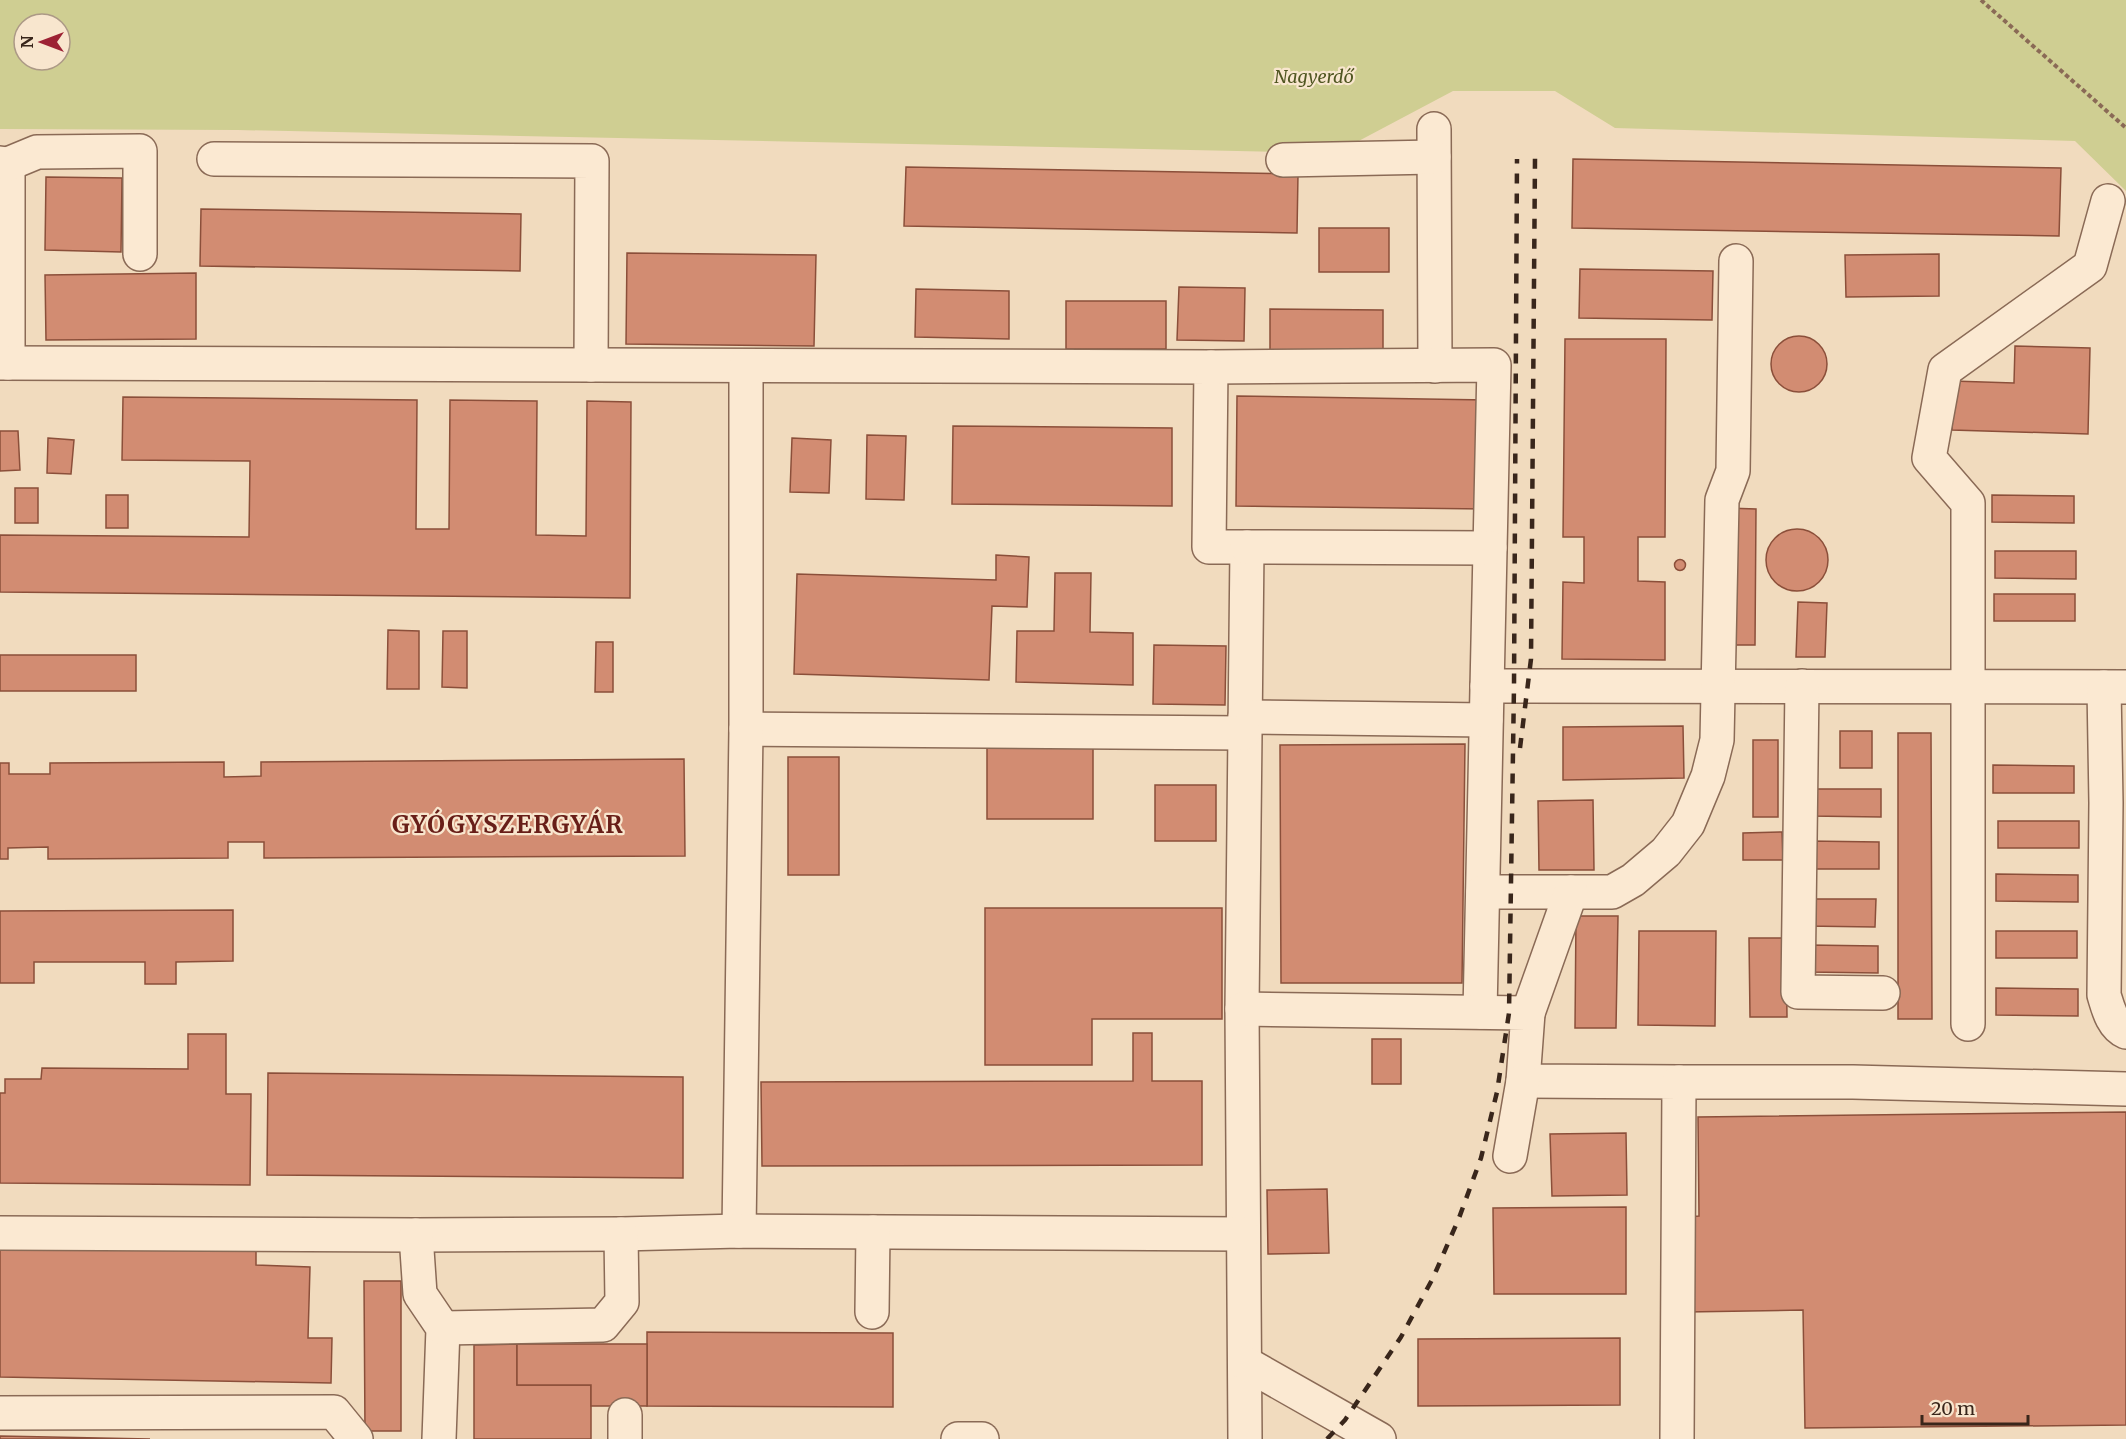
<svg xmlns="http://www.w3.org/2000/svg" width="2126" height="1439" font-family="Merriweather,serif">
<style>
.green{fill:#cfce92;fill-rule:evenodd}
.building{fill:#d28c72;stroke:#8b4f3a;stroke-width:1.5}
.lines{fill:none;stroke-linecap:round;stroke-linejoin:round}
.minor-casing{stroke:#8a6a56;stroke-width:36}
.path{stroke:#8a6a56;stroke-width:4;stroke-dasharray:4.5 3;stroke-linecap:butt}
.minor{stroke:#fbe9d2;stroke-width:33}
.rail{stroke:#39261b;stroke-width:4.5;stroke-dasharray:10 10;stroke-linecap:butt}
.labels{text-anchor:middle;stroke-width:4.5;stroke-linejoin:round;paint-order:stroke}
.park-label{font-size:18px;font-style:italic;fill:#505621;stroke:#f8e6ce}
.district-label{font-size:24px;font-weight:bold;letter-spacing:1.5px;fill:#681e18;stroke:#f8e6ce}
</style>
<rect width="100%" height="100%" fill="#f1dbbe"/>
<path class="green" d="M0,0H2126V191L2075,141L1615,128L1555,91H1453L1336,153L238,130L0,129ZM24,24H60V60H24Z"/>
<g class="building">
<path d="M1573,159L2061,168L2059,236L1572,228Z"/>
<path d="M906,167L1298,174L1297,233L904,226Z"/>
<path d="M46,177L122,178L121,252L45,250Z"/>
<path d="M201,209L521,214L520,271L200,266Z"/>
<rect x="1319" y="228" width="70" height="44"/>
<path d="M627,253L816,255L814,346L626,344Z"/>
<path d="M1939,254V296L1846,297L1845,255Z"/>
<path d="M1580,269L1713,271L1712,320L1579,318Z"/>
<path d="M196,273V339L46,340L45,275Z"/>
<path d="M1179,287L1245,288L1244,341L1177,340Z"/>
<path d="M916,289L1009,291V339L915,337Z"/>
<rect x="1066" y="301" width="100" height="48"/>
<path d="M1270,309L1383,310V357L1270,356Z"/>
<circle cx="1799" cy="364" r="28"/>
<path d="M1565,339H1666L1665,537H1638V581L1665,582V660L1562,659L1563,582L1584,583V537H1563Z"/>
<path d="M2015,346L2090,348L2088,434L1952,430L1953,381L2014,383Z"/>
<path d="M1237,396L1487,400L1485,509L1236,506Z"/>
<path d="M123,397L417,400L416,529H449L450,400L537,401L536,535L586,536L587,401L631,402L630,598L0,592V535L249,537L250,461L122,460Z"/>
<path d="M953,426L1172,428V506L952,504Z"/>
<path d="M0,431H18L20,470L0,471Z"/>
<path d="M867,435L906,436L904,500L866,499Z"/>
<path d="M48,438L74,440L71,474L47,473Z"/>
<path d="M792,438L831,440L829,493L790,492Z"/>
<rect x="15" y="488" width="23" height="35"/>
<rect x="106" y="495" width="22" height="33"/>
<path d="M1992,495L2074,496V523L1992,522Z"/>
<path d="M1726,508L1756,509L1755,645H1725Z"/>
<circle cx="1797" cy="560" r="31"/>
<path d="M1995,551H2076V579L1995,578Z"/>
<path d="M996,555L1029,557L1027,607L992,606L989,680L794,674L797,574L996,580Z"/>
<circle cx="1680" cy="565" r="5.5"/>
<path d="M1055,573H1091L1090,632L1133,633V685L1016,682L1017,631H1054Z"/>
<rect x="1994" y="594" width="81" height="27"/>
<path d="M1798,602L1827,603L1825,657H1796Z"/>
<path d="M388,630L419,631V689H387Z"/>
<path d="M443,631H467V688L442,687Z"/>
<path d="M596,642H613V692H595Z"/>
<path d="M1154,645L1226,646L1225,705L1153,704Z"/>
<rect x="0" y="655" width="136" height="36"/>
<path d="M1683,726L1684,778L1563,780V727Z"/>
<rect x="1840" y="731" width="32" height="37"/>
<path d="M1898,733H1931L1932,1019H1898Z"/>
<path d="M987,739L1093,740V819H987Z"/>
<rect x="1753" y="740" width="25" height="77"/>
<path d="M1465,744L1462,983H1281L1280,745Z"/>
<rect x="788" y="757" width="51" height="118"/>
<path d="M684,759L685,856L264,858V842H228V858L48,859V847L8,848V859H0V763H9V774H50V763L224,762V777L261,776V762Z"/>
<path d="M1993,765L2074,766V793H1993Z"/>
<rect x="1155" y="785" width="61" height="56"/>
<path d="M1810,789H1881V817L1810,816Z"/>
<path d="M1593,800L1594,870H1539L1538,801Z"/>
<rect x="1998" y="821" width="81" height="27"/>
<path d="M1782,832L1783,860H1743V833Z"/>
<path d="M1809,841L1879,842V869H1809Z"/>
<path d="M1996,874L2078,875V902L1996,901Z"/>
<path d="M1805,899H1876L1875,927L1805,926Z"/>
<path d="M985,908H1222V1019H1092V1065H985Z"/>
<path d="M233,910V961L176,962V984H145V962H34V983H0V911Z"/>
<path d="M1576,916H1618L1616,1028H1575Z"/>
<path d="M1639,931H1716L1715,1026L1638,1025Z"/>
<rect x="1996" y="931" width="81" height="27"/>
<path d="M1749,938H1786L1787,1017H1750Z"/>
<path d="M1808,945L1878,946V973L1808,972Z"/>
<path d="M1996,988L2078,989V1016L1996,1015Z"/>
<path d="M1133,1033H1152V1081H1202V1165L762,1166L761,1082L1133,1081Z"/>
<path d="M188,1034H226V1094H251L250,1185L0,1183V1093H5V1079H41L42,1068L188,1069Z"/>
<rect x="1372" y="1039" width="29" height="45"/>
<path d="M268,1073L683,1077V1178L267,1175Z"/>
<path d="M2126,1112V1425L1805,1428L1803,1310L1686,1312L1685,1217L1699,1216L1698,1117Z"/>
<path d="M1626,1133L1627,1195L1552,1196L1550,1134Z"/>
<path d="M1327,1189L1329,1253L1268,1254L1267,1190Z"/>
<path d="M1626,1207V1294H1494L1493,1208Z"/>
<path d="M0,1243L256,1247V1265L310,1267L308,1338H332L331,1383L0,1377Z"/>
<path d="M364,1281H401V1431H365Z"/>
<path d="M647,1332L893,1333V1407L647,1406Z"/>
<path d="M1620,1338V1405L1418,1406V1339Z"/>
<path d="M517,1344V1385H591V1439H474V1345Z"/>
<path d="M517,1344H647V1406H591V1385H517Z"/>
<path d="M0,1436L150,1439H0Z"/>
</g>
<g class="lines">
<g class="minor-casing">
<g id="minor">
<path d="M1434,129L1435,366"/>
<path d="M214,159L592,161L591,365"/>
<path d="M1283,160L1434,157"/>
<path d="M0,163L8,164V363"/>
<path d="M8,164L37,152L140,151V254"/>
<path d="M0,363L1211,367L1209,547H1247L1242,1009L1245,1439"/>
<path d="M1211,367L1494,365L1480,1012"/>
<path d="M1247,547L1490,548"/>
<path d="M1487,686L2126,687"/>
<path d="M1802,686L1798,992L1883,993"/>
<path d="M2104,687L2106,803L2104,995C2108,1008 2112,1026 2126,1032"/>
<path d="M1245,717L1486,720"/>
<path d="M746,729L1244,733"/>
<path d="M1483,892H1612L1633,880L1666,852L1688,824L1708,776L1717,740L1722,500L1733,471L1736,261"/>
<path d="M1242,1009L1528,1013L1523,1081L1679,1082L1677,1439"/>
<path d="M1528,1013L1571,892"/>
<path d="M1968,1024V503L1929,458L1945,370L2090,266L2108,201"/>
<path d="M1679,1082H1853L2126,1089"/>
<path d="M1510,1156L1523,1081"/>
<path d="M739,1231L746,729V366"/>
<path d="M0,1233L416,1235L621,1234L739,1231L1243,1234"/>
<path d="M416,1235L420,1294L443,1328L439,1439"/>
<path d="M872,1312L873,1232"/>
<path d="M443,1328L603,1325L622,1302L621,1234"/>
<path d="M1245,1363L1379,1439"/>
<path d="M0,1413L334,1412L356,1439"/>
<path d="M625,1415V1439"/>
<path d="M958,1439H982"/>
</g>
</g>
<path class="path" d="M1981,0L2126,128"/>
<use href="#minor" class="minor"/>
<g class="rail">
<path d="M1520,748L1531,659L1535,158"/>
<path d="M1327,1439L1345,1420L1401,1337L1433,1278L1459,1218L1481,1158L1497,1092L1509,1013L1514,686L1517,159"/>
</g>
</g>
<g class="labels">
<g class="park-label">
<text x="1314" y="83">Nagyerdő</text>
</g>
<g class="district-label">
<text x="508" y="833">GYÓGYSZERGYÁR</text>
</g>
</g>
<g transform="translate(42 42) rotate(270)"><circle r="28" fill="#f8e6ce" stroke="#ac9986" stroke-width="1.5"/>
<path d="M0-4.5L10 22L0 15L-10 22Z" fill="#9d2234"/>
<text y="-9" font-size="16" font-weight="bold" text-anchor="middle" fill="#39261b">N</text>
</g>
<path d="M1922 1415v9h106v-9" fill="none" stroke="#39261b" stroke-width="3"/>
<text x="1931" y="1415" font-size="18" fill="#39261b" stroke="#f8e6ce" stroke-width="4.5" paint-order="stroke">20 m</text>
</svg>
